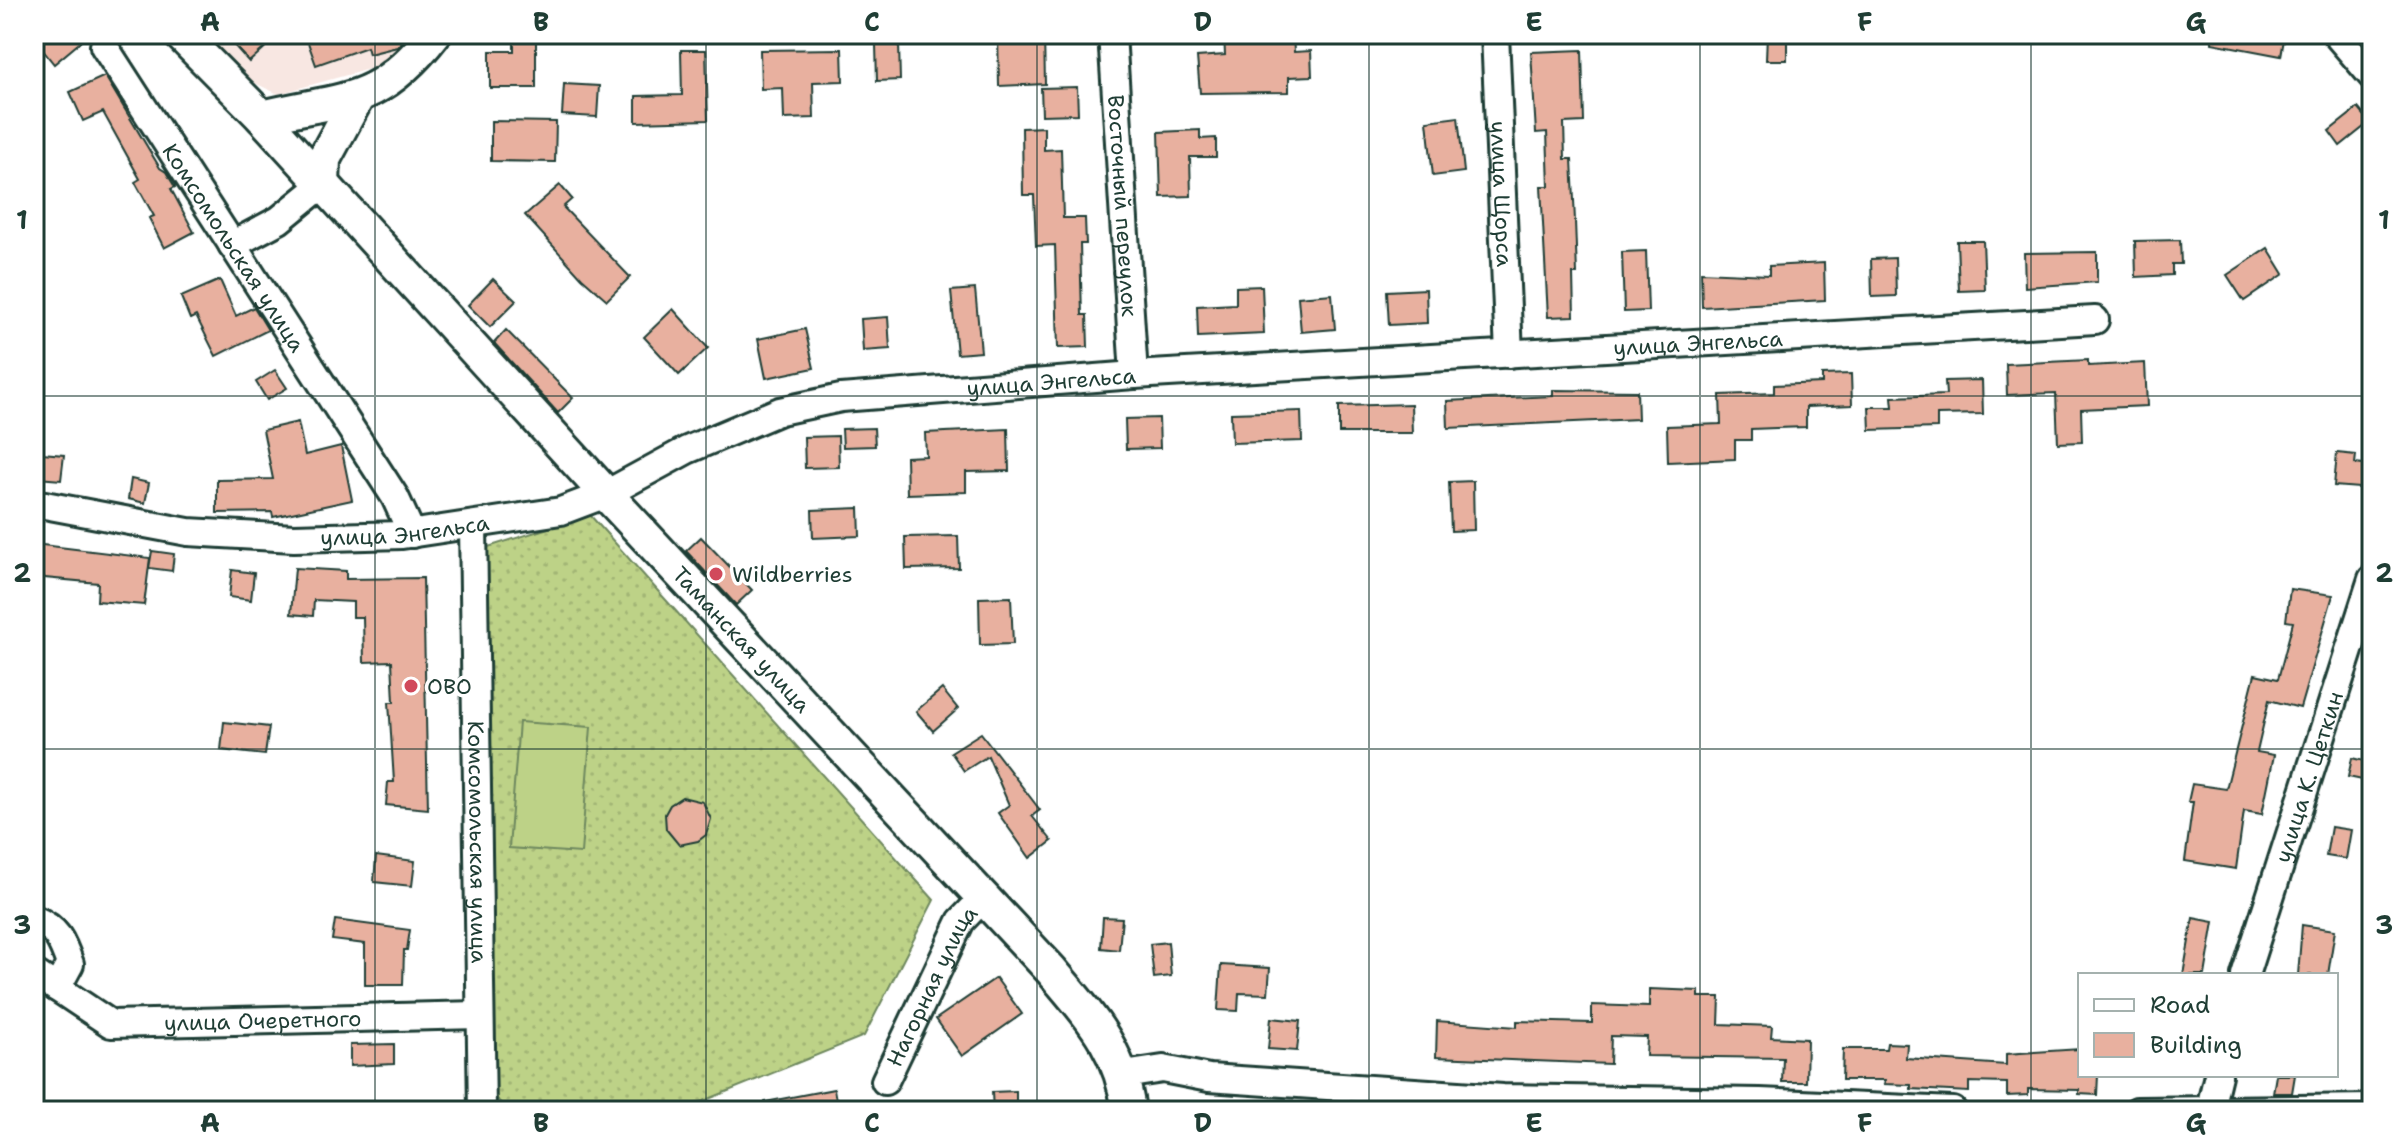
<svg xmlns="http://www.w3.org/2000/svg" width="2406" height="1145" font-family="'Shantell Sans',sans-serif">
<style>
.built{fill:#f8e7e2}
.grass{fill:url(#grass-dots);stroke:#6e885e;stroke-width:2}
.pitch{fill:#bdd287;stroke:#6e885e;stroke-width:2}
.building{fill:#e8b09f;stroke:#1f3d34;stroke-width:2}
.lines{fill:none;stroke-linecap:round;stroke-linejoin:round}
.minor-casing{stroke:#1f3d34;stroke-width:32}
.tertiary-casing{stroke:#1f3d34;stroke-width:38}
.minor{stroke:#fff;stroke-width:26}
.tertiary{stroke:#fff;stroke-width:32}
.grid{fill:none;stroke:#1f3d34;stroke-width:2;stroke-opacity:0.55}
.poi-dot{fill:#d1495b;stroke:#fff;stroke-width:3}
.labels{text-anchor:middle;stroke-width:7;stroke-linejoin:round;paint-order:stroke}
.street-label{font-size:22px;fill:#1f3d34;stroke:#fff}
.poi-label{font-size:22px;fill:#1f3d34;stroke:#fff;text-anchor:start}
.neatline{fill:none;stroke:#1f3d34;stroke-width:3}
.grid-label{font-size:26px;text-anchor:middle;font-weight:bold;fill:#1f3d34}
</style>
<defs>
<pattern id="grass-dots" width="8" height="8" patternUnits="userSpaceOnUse" patternTransform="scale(2)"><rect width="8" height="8" fill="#bdd287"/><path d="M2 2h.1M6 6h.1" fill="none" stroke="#a2b575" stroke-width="1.8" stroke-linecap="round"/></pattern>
</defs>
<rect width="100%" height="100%" fill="#fff"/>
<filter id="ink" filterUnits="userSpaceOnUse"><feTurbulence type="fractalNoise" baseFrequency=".0125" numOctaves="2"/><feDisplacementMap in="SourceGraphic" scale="16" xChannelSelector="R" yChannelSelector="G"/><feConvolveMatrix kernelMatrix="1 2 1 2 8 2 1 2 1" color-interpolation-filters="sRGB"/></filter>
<g filter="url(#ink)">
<path class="built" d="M203,34H421L394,62L278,94L240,76Z"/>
<path class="grass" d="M590,515L934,900L864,1036L679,1111H507L488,1088L481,617L488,547Z"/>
<path class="pitch" d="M519,722L591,727L581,853L509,848Z"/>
<g class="building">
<path d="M34,34H90L54,64L34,39Z"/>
<path d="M224,34H260L269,44L249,62Z"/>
<path d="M305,34H409L397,47L369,54L367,47L316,65Z"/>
<path d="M514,34H536V88H490V51H514Z"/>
<path d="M998,34H1044L1045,84L999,86Z"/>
<path d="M1224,34H1293L1294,52L1311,51L1312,76L1289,77V92L1200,93L1197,57L1225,55Z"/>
<path d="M1767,34H1787V60H1766Z"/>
<path d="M2212,34H2285L2281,56L2212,43Z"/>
<path d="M899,44L900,80L877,81L876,45Z"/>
<path d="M842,49L843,81L813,82L814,118L784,119L783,88L761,89L760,50Z"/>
<path d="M681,50H706L708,120L636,122V96L682,95Z"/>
<path d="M1582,50L1584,122L1564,123L1565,159H1572L1575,221L1577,274H1573L1574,316L1548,317L1541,186H1549L1547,132L1536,133L1531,52Z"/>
<path d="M105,76L160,168L166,172L175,187L171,189L194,232L164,248L149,218L154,216L135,182L140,179L103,112L83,121L70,92Z"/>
<path d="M564,84L599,86L597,117L562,115Z"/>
<path d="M1077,87L1078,114L1042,115L1041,88Z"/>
<path d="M2358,108L2370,122L2340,146L2329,131Z"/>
<path d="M1458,117L1464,172L1433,176L1427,121Z"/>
<path d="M491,121L556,122L555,162L491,161Z"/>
<path d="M1044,127V150L1061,149L1063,218H1085L1086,244H1080L1082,315H1087L1088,347L1058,348L1055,245L1036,246L1034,195H1023L1022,128Z"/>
<path d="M1200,130V139L1216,138V157H1190L1191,196L1161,197L1159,132Z"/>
<path d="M560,185L572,199L563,207L630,277L607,300L582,278L525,215Z"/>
<path d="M2180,240L2181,264H2172V275L2136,277L2135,241Z"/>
<path d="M1957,241H1983L1985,290L1959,291Z"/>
<path d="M2268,248L2284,274L2244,301L2227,275Z"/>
<path d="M1646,251L1648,311L1624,312L1622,252Z"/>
<path d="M2097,252V282L2025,287L2024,253Z"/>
<path d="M1895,258L1896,296L1872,297L1871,259Z"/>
<path d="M1824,263L1825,300L1702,307L1701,272L1769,275V266Z"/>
<path d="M493,279L516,301L490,327L468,305Z"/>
<path d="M220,280L236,316L254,307L268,330L216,356L196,316L190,319L181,297Z"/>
<path d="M1262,286L1264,334L1198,337L1197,306L1236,304V287Z"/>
<path d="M975,289L981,352L957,354L951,291Z"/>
<path d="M1426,289L1427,323L1389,325L1387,291Z"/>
<path d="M1332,294L1335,329L1301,332L1298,297Z"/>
<path d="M673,309L708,348L679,375L644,337Z"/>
<path d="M888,317L890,349L863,351L861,319Z"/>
<path d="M805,329L814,368L766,378L758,339Z"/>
<path d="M506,330L573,398L558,413L494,343Z"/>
<path d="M2088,360V366L2145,363L2147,406L2081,409L2082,442L2058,443L2056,393L2007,395L2006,364Z"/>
<path d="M275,370L287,388L267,400L256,382Z"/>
<path d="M1851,374L1852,405L1806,407V427L1751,429V440H1735V459L1668,462L1667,426L1721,424L1720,395L1774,393V385L1822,383V375Z"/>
<path d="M1982,380L1983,414L1937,415V428L1870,430L1869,407H1893L1892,397L1946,395L1945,381Z"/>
<path d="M1553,390L1637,391L1638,419L1448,428L1447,401L1553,396Z"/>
<path d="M1411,404L1412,433H1339V406Z"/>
<path d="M1301,411L1302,441L1232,443L1231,413Z"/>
<path d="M1159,418L1160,448L1126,449L1125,419Z"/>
<path d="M298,422L305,455L341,446L352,500L273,517L272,512L217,513V480L273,479L263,430Z"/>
<path d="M874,428L875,446L843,447L842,429Z"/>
<path d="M1008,429L1009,471L966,472V492L907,494L906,457L926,456L925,433Z"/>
<path d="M838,436L839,467L805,468L804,437Z"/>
<path d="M42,453L64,455L61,480L38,478Z"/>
<path d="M2337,453L2356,455L2355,464L2372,466V489L2334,486Z"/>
<path d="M131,479L149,483L145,503L128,499Z"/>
<path d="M1473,481L1474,530L1451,531L1449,482Z"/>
<path d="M859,508L860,536L813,538L812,510Z"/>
<path d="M958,536L959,568L906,569L905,537Z"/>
<path d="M701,537L752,590L736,605L686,551Z"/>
<path d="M34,544L150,558L144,605L97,601L98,583L34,577Z"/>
<path d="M152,551L174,554L172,571L149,568Z"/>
<path d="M295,568L346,571V579L423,578L428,809L386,805L388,782H394L389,702H394L392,661L364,662L363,617H353V602L314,600L313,616L291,614Z"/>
<path d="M232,570L254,573L251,600L229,597Z"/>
<path d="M2290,589L2333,595L2300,708L2269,700L2257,752L2274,755L2262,814L2244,811L2236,869L2185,861L2193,802H2188L2192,784L2226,789L2255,674L2278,679L2293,622L2286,621Z"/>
<path d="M1011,597L1013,644L980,645L979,598Z"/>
<path d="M942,689L958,709L933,731L916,711Z"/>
<path d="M224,722L269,727L265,755L221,750Z"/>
<path d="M981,733L1040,810L1032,816L1052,841L1030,858L998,813L1009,805L988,756L964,771L951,752Z"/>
<path d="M2352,758L2372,763V782L2348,777Z"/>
<path d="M682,797L703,802L711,819L706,835L698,841L679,845L666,829L665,814L670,805Z"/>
<path d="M2331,827L2351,830L2346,859L2326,856Z"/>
<path d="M376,856L415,861L412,886L374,882Z"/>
<path d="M1103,917L1122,918L1119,950L1101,948Z"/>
<path d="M2193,918L2214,922L2205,975H2183Z"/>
<path d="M335,920L410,930L407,950H404L403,985H365V944L332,940Z"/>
<path d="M2302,925L2335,930L2328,975H2298Z"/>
<path d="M1168,942L1171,976L1154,978L1150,944Z"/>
<path d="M1221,965L1270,968L1268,994L1239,993L1238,1011L1218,1010Z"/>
<path d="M996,978L1022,1014L962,1056L936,1019Z"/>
<path d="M1649,989L1699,991V997H1720L1719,1024L1772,1026L1771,1037L1807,1039L1806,1082H1782L1783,1058L1646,1056L1647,1037L1611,1036L1610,1064L1436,1057L1437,1021L1517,1027V1021L1592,1023V1005L1649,1007Z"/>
<path d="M1271,1018L1300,1021L1297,1051L1268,1049Z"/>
<path d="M1887,1043L1907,1044L1906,1058L2006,1065V1054L2080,1049V1075H2098L2097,1095L2079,1094V1090L2028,1089V1095L2007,1096V1083L1969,1082V1092L1911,1089V1085L1884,1084L1885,1080H1842L1843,1049H1886Z"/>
<path d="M394,1044V1064L350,1066V1045Z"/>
<path d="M2276,1075H2295L2292,1093H2273Z"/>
<path d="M834,1089L838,1111H766L765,1102Z"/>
<path d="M1016,1091V1111H993L992,1092Z"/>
</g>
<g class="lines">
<g class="minor-casing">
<g id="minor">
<path id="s1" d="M1112,34L1134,375"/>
<path id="s2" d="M1495,34L1509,354"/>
<path d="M2336,34L2372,76"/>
<path id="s3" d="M104,46L395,497L412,534"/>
<path d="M232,245L279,220L323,184"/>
<path id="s4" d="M34,503L188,532L294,538L402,535L561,511L606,494L687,450L780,411L841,398L1134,375L2095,320"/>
<path id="s5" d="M473,526L482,1111"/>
<path id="s6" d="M34,919C57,928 62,941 70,964L57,988L111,1024L478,1015"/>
<path d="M34,973L57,988"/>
<path id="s7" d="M2245,975L2372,579"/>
<path d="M1124,1075L1163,1069L1209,1078L1503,1098L1760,1102L1953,1111"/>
<path id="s8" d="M885,1081L961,921L985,896"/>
<path d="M2210,1108L2218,1075"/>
<path d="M2137,1111L2372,1108"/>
</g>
</g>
<g class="tertiary-casing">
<g id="tertiary">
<path id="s9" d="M180,34L262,117L606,494L1051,970C1091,1018 1120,1047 1129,1111"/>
<path d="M262,117C344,97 377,107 434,34"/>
<path d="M323,184L324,159L356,100"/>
</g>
</g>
<use href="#minor" class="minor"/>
<use href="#tertiary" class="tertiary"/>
</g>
</g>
<path class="grid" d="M375,34V1111M706,34V1111M1037,34V1111M1369,34V1111M1700,34V1111M2031,34V1111M34,396H2372M34,749H2372"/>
<g class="poi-dot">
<circle cx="716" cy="574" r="8"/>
<circle cx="411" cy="686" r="8"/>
</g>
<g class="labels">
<g class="street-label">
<text dy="8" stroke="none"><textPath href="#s2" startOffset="160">улица Щорса</textPath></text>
<text dy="8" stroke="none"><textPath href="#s1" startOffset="172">Восточный переулок</textPath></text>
<text dy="8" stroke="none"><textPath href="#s3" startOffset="240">Комсомольская улица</textPath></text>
<text dy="8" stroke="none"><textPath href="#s4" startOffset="1694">улица Энгельса</textPath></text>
<text dy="8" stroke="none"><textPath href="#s4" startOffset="1046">улица Энгельса</textPath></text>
<text dy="8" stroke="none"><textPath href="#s4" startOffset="374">улица Энгельса</textPath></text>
<text dy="8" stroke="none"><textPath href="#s9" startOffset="826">Таманская улица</textPath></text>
<text dy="8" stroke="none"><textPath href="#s7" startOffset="208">улица К. Цеткин</textPath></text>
<text dy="8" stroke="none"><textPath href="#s5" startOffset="316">Комсомольская улица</textPath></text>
<text dy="8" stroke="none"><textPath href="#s8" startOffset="106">Нагорная улица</textPath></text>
<text dy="8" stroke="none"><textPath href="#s6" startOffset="304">улица Очеретного</textPath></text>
</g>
<g class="poi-label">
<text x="732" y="582">Wildberries</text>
<text x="427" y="694">ОВО</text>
</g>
</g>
<rect width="2406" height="1145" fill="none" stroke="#fff" stroke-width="88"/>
<rect x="2078" y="973" width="260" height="104" fill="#ffffff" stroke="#a5b1ae" stroke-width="2"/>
<rect x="2094" y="999" width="40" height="12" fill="#ffffff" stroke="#a5b1ae" stroke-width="2"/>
<text x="2150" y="1013" font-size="24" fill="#1f3d34">Road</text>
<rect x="2094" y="1033" width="40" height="24" fill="#e8b09f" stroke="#a5b1ae" stroke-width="2"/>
<text x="2150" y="1053" font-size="24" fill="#1f3d34">Building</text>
<rect x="44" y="44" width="2318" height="1057" class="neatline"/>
<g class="grid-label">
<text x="210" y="31">A</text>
<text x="541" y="31">B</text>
<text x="872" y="31">C</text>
<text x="1203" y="31">D</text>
<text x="1534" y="31">E</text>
<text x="1865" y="31">F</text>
<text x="2196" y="31">G</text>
<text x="22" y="229">1</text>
<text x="2384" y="229">1</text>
<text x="22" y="582">2</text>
<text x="2384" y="582">2</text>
<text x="22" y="934">3</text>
<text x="2384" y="934">3</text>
<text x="210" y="1132">A</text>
<text x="541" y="1132">B</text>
<text x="872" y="1132">C</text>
<text x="1203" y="1132">D</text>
<text x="1534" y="1132">E</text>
<text x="1865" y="1132">F</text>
<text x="2196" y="1132">G</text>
</g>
</svg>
